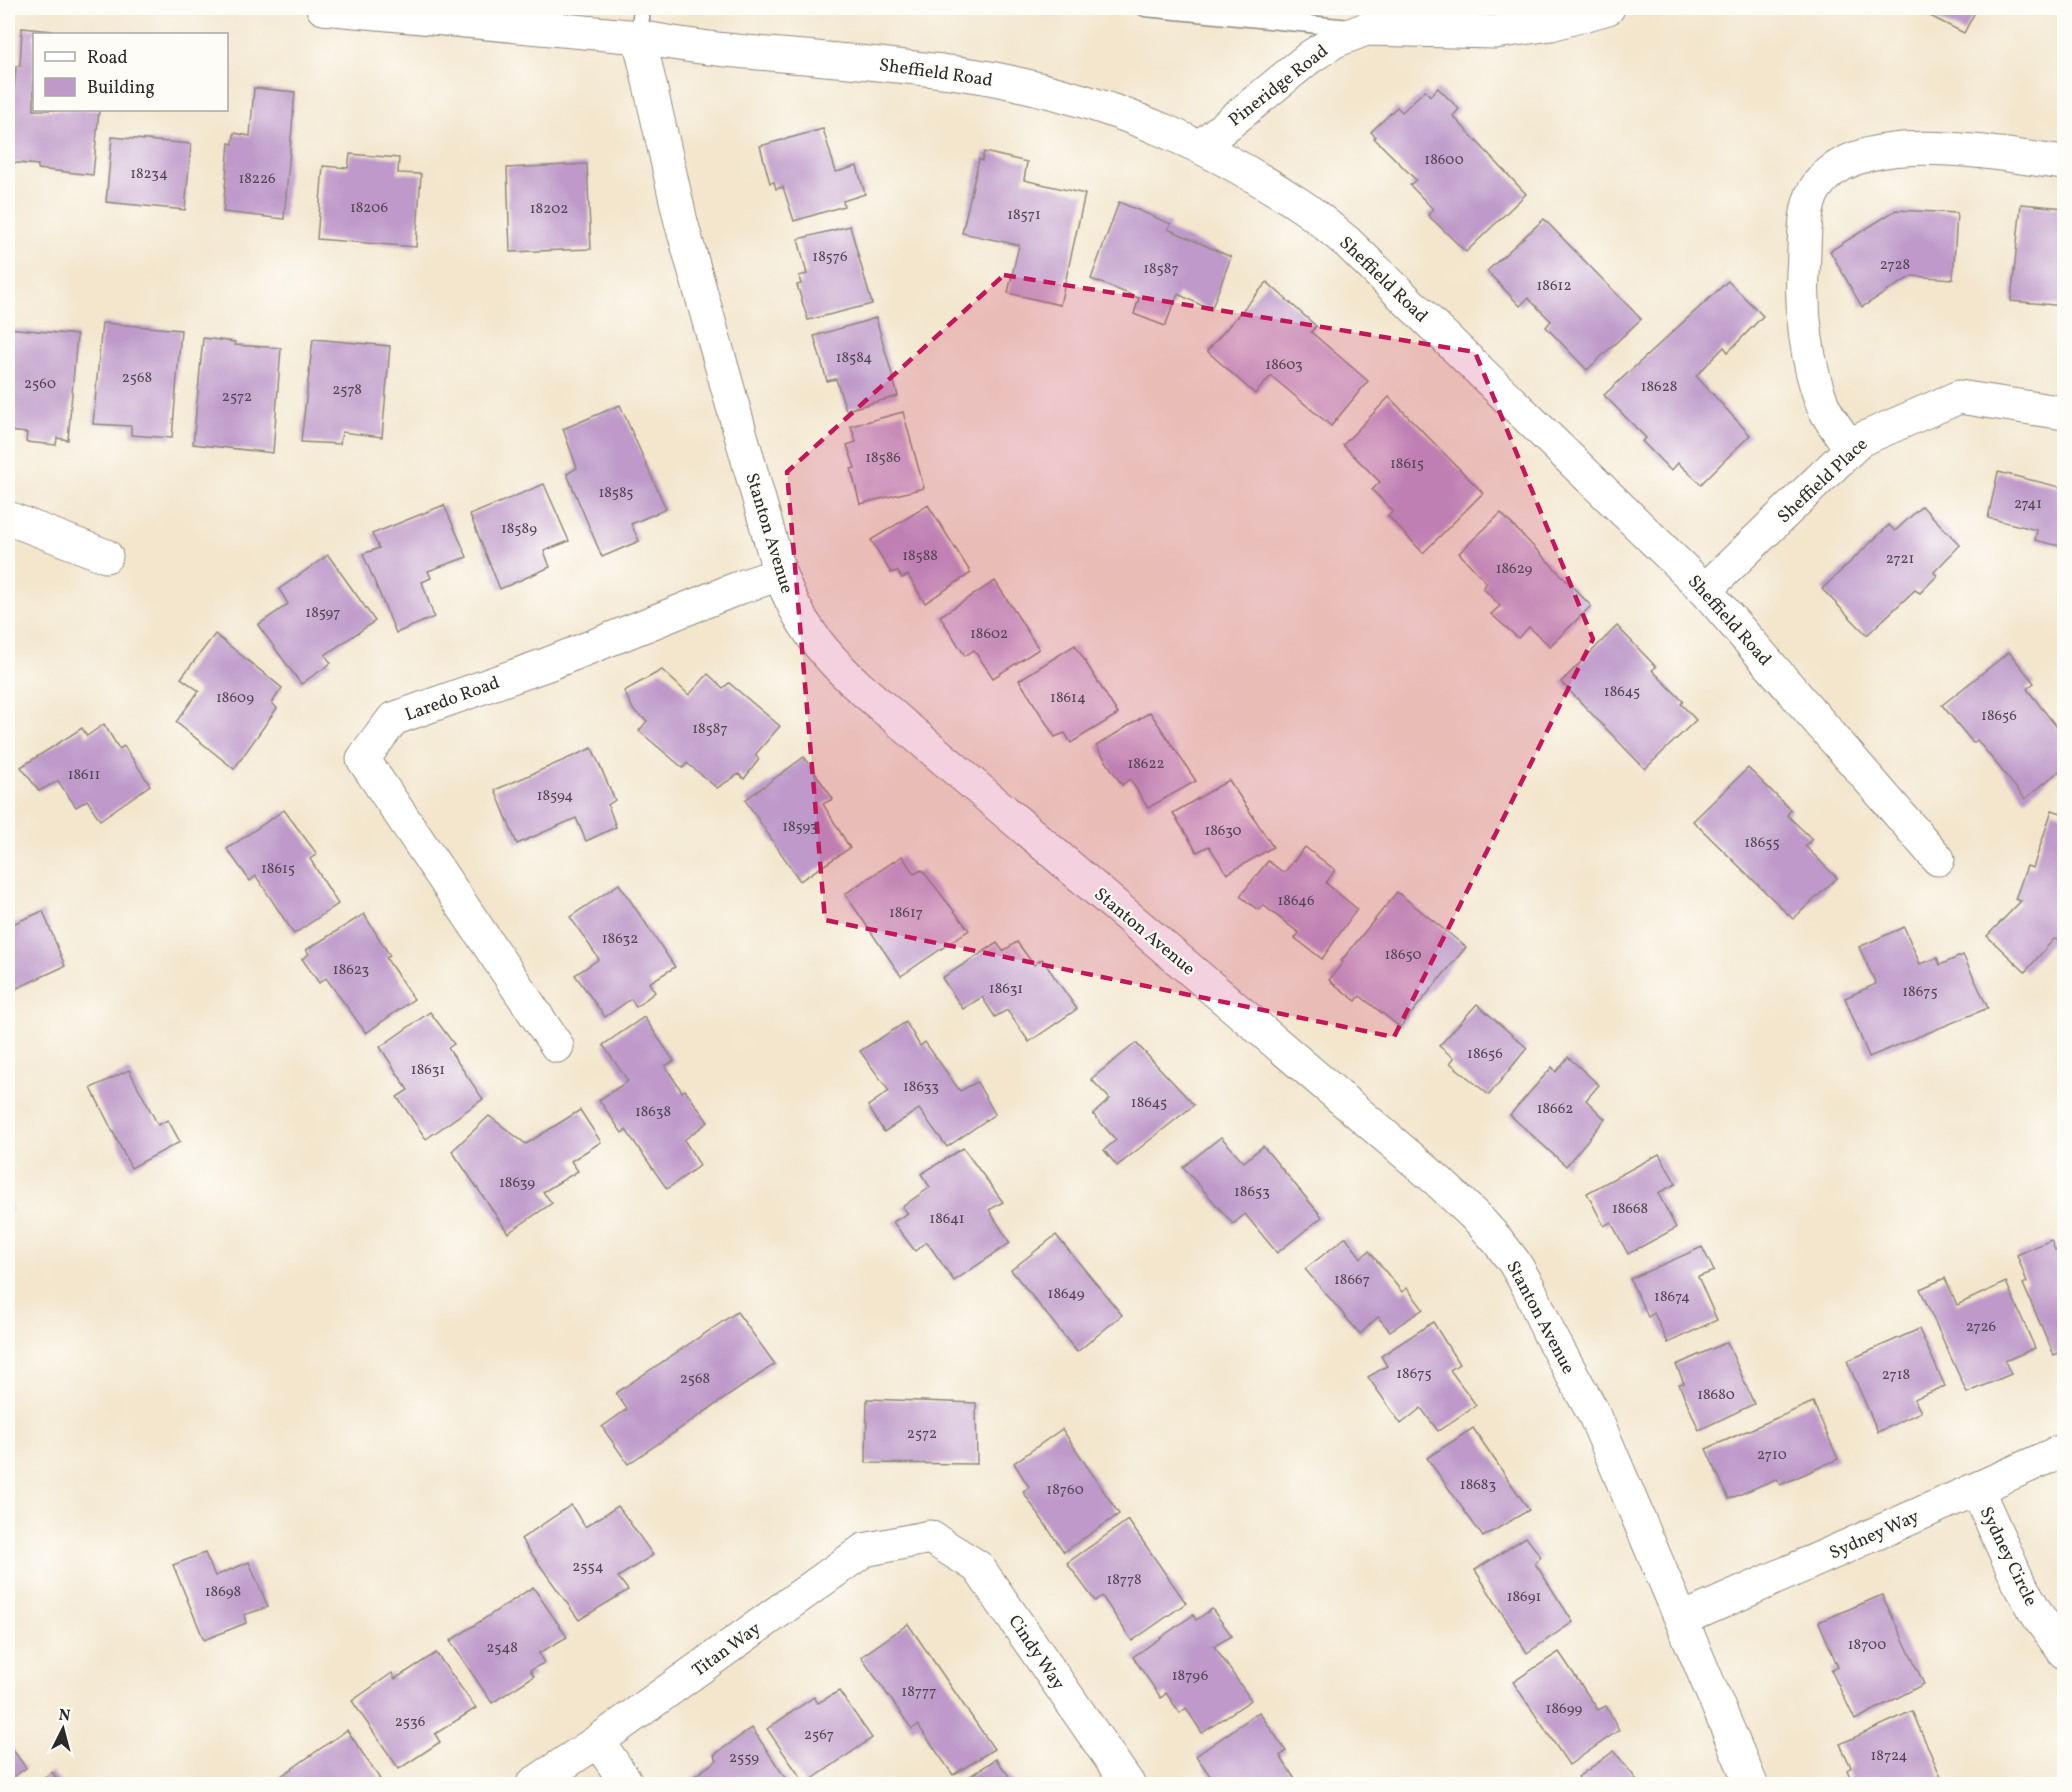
<svg xmlns="http://www.w3.org/2000/svg" width="2072" height="1792" font-family="Vollkorn,serif">
<style>
.building{fill:#be99c9}
.lines{fill:none;stroke-linecap:round;stroke-linejoin:round}
.service-casing{stroke:#8f887c;stroke-width:19}
.minor-casing{stroke:#8f887c;stroke-width:35}
.tertiary-casing{stroke:#8f887c;stroke-width:35}
.service{stroke:#fff;stroke-width:16}
.minor{stroke:#fff;stroke-width:33}
.tertiary{stroke:#fff;stroke-width:33}
.marked{fill:#c2185b;fill-opacity:0.2;stroke:#c2185b;stroke-width:4.5;stroke-dasharray:12 8;stroke-linejoin:round}
.labels{text-anchor:middle;stroke-width:4.5;stroke-linejoin:round;paint-order:stroke}
.number-label{font-size:15px;fill:#504652}
.street-label{font-size:18px;fill:#2b2b2b;stroke:#fdfcf7}
</style>
<rect width="100%" height="100%" fill="#fdfcf7"/>
<filter id="ink" filterUnits="userSpaceOnUse"><feTurbulence type="fractalNoise" baseFrequency=".0167" numOctaves="2"/><feDisplacementMap in="SourceGraphic" scale="12" xChannelSelector="R" yChannelSelector="G"/><feConvolveMatrix kernelMatrix="1 2 1 2 8 2 1 2 1" color-interpolation-filters="sRGB"/></filter>
<filter id="wash" filterUnits="userSpaceOnUse"><feTurbulence type="fractalNoise" baseFrequency=".008" numOctaves="4" result="noise"/><feDisplacementMap in="SourceGraphic" scale="24" xChannelSelector="R" yChannelSelector="G"/><feGaussianBlur stdDeviation="1.35" result="paint"/><feColorMatrix in="noise" values="0 0 0 0 0 0 0 0 0 0 0 0 0 0 0 0 0 1.4 0 .05"/><feComposite in="paint" operator="in"/></filter>
<g filter="url(#wash)">
<rect width="100%" height="100%" fill="#f3e6cd"/>
<g id="blocks">
<g class="building">
<path d="M1919,8H1977L1964,33L1918,10Z"/>
<path d="M22,28L52,31V34H34V110H99L93,175L38,169V165L8,162L16,66H20Z"/>
<path d="M254,88L295,92L284,219L223,212L229,143L233,144L234,133L250,136Z"/>
<path d="M1438,88L1459,109L1453,116L1526,194L1466,252L1428,215L1433,209L1410,185L1416,180L1374,138L1376,137L1371,132L1397,107L1402,112L1425,90L1430,96Z"/>
<path d="M823,129L836,172L857,166L865,194L843,201L844,206L794,221L783,187L776,189L774,182L770,183L760,146Z"/>
<path d="M112,137L191,144L185,210L106,202Z"/>
<path d="M984,152L1027,162L1024,180L1085,194L1060,305L1008,293L1019,245L962,233L979,159L982,161Z"/>
<path d="M350,154L399,158L398,173L421,174L416,247L317,239L323,166L348,168Z"/>
<path d="M587,164L591,249L510,252L507,168Z"/>
<path d="M1119,202L1171,224L1168,229L1231,257L1211,310L1178,294L1165,326L1134,314L1139,298L1091,279Z"/>
<path d="M2021,204L2064,208V306L2011,301Z"/>
<path d="M1896,210L1957,213L1953,279L1912,276L1862,307L1830,251Z"/>
<path d="M1544,219L1641,319L1587,370L1546,327L1551,321L1528,298L1520,306L1487,271Z"/>
<path d="M850,226L872,304L808,320L797,285L801,284L799,276L807,274L798,239Z"/>
<path d="M1728,281L1763,316L1728,352L1724,347L1696,376L1750,435L1701,484L1678,463L1671,471L1642,441L1646,438L1604,395Z"/>
<path d="M1267,282L1316,326L1311,332L1368,381L1331,426L1271,376L1255,394L1207,351Z"/>
<path d="M876,318L898,396L846,410L836,379L827,381L814,336Z"/>
<path d="M102,323L181,330L172,438L131,435V426L93,424Z"/>
<path d="M8,328L77,335L68,440L57,438L56,445L26,442L27,433L8,431Z"/>
<path d="M203,338L235,342L234,345L281,348L273,453L193,444Z"/>
<path d="M313,339L390,346L382,437L342,432L340,444L301,442Z"/>
<path d="M1389,397L1483,493L1423,553L1388,516L1393,511L1372,490L1380,482L1343,445Z"/>
<path d="M620,405L666,509L631,524L639,541L602,557L567,474L577,468L563,429Z"/>
<path d="M903,412L924,488L860,504L851,469L855,468L847,445L856,442L851,426Z"/>
<path d="M1998,472L2064,488V547L2035,540L2037,530L1988,518Z"/>
<path d="M544,484L569,541L544,551L550,567L500,589L470,515Z"/>
<path d="M444,505L467,557L428,571L431,578L422,582L434,617L396,633L363,554L379,548L372,534Z"/>
<path d="M928,505L971,573L925,603L908,575L902,578L897,571L891,573L871,540Z"/>
<path d="M1922,506L1960,545L1934,572L1937,576L1920,593L1915,590L1867,635L1822,589L1889,525L1895,531Z"/>
<path d="M1501,513L1591,606L1550,646L1529,627L1518,638L1491,614L1500,606L1483,588L1487,583L1459,553Z"/>
<path d="M328,555L375,621L325,655L331,663L301,684L258,625L288,604L279,589Z"/>
<path d="M995,581L1039,649L993,678L974,650L965,656L940,616Z"/>
<path d="M1617,626L1656,667L1652,670L1683,701L1681,704L1696,720L1645,769L1561,682Z"/>
<path d="M215,634L282,688L272,703L277,708L234,769L176,722L199,691L181,678Z"/>
<path d="M1075,645L1118,714L1071,743L1065,733L1055,737L1019,680Z"/>
<path d="M2009,652L2034,683L2027,689L2059,730L2064,726V767L2025,799L1977,740L1973,743L1942,705Z"/>
<path d="M662,670L689,695L708,674L723,688L729,683L780,726L755,755L759,759L744,779L739,774L717,788L687,763L683,768L639,731L647,721L634,711L624,691Z"/>
<path d="M1150,712L1196,781L1148,808L1130,779L1122,785L1096,746Z"/>
<path d="M104,724L119,749L124,746L150,785L100,820L87,800L76,807L58,781L39,791L21,767L82,728L87,736Z"/>
<path d="M592,748L615,800L608,805L616,827L586,841L576,818L517,844L495,790Z"/>
<path d="M804,757L833,799L823,804L850,848L800,881L745,800Z"/>
<path d="M1748,768L1791,810L1787,815L1812,839L1805,846L1837,878L1793,919L1693,821Z"/>
<path d="M1229,780L1273,847L1227,874L1209,846L1197,852L1173,813Z"/>
<path d="M284,810L317,854L310,859L338,904L294,934L256,876L250,881L227,849Z"/>
<path d="M2052,810L2064,814V942L2054,939L2025,972L1987,936L2021,901L2015,899L2027,866L2033,868Z"/>
<path d="M1305,847L1335,870L1326,883L1357,909L1322,959L1295,938L1299,933L1263,905L1258,910L1240,896L1268,861L1284,873Z"/>
<path d="M902,856L914,874L922,870L969,930L901,976L845,894Z"/>
<path d="M619,884L675,967L649,983L655,992L636,1007L631,999L605,1017L575,975L599,959L570,917Z"/>
<path d="M1397,892L1466,947L1400,1027L1360,996L1356,1001L1329,980L1343,962L1341,961Z"/>
<path d="M43,911L65,966L13,990L8,978V926Z"/>
<path d="M364,914L390,956L386,958L414,999L366,1033L326,978L319,983L302,959L309,954L306,950Z"/>
<path d="M1904,927L1920,964L1937,958L1940,965L1963,955L1988,1008L1869,1057L1845,998L1876,984L1859,947Z"/>
<path d="M1017,942L1034,965L1042,959L1077,1009L1029,1042L1007,1010L995,1017L982,997L963,1009L942,978L997,943L1003,951Z"/>
<path d="M1477,1004L1527,1048L1489,1095L1450,1063L1454,1058L1439,1046Z"/>
<path d="M430,1012L454,1044L448,1048L483,1099L426,1139L397,1097L408,1090L380,1047Z"/>
<path d="M644,1017L674,1061L665,1066L682,1092L685,1090L708,1122L684,1140L700,1165L667,1189L626,1130L622,1133L599,1100L628,1081L603,1045Z"/>
<path d="M906,1022L920,1046L925,1042L960,1091L977,1082L995,1114L947,1147L919,1109L884,1132L868,1106L889,1091L860,1051Z"/>
<path d="M1136,1043L1194,1105L1117,1166L1104,1150L1116,1140L1093,1114L1110,1099L1091,1079Z"/>
<path d="M1568,1057L1599,1085L1586,1100L1605,1119L1566,1166L1510,1115L1552,1067L1556,1072Z"/>
<path d="M129,1070L158,1125L168,1120L180,1142L131,1168L91,1088Z"/>
<path d="M580,1110L601,1142L571,1161L578,1171L543,1192L552,1203L508,1233L452,1151L489,1116L526,1144Z"/>
<path d="M1221,1137L1244,1162L1263,1146L1322,1217L1277,1253L1245,1214L1233,1224L1183,1167Z"/>
<path d="M963,1148L1003,1202L989,1210L1010,1243L954,1281L927,1242L915,1251L893,1222L908,1213L902,1207L930,1187L921,1174Z"/>
<path d="M1659,1154L1676,1184L1658,1193L1676,1228L1628,1254L1611,1222L1604,1226L1587,1193Z"/>
<path d="M8,1197L12,1211L8,1212Z"/>
<path d="M1056,1235L1122,1315L1077,1352L1011,1270Z"/>
<path d="M1346,1237L1361,1258L1369,1251L1402,1292L1407,1288L1423,1309L1390,1331L1378,1317L1360,1334L1305,1269Z"/>
<path d="M2051,1240L2055,1250L2064,1246V1351L2054,1355L2023,1284L2027,1282L2017,1255Z"/>
<path d="M1702,1247L1714,1271L1698,1277L1717,1320L1668,1343L1654,1313L1648,1317L1630,1279Z"/>
<path d="M1945,1278L1957,1305L2006,1282L2035,1348L2005,1361L2011,1374L1967,1393L1920,1289Z"/>
<path d="M737,1312L775,1364L628,1464L602,1427L627,1409L616,1393Z"/>
<path d="M1433,1322L1459,1364L1450,1370L1476,1405L1438,1431L1421,1408L1401,1424L1368,1377L1387,1366L1381,1356Z"/>
<path d="M1919,1329L1945,1386L1914,1399L1921,1412L1878,1432L1847,1361Z"/>
<path d="M1727,1342L1754,1404L1699,1430L1679,1384L1684,1383L1676,1365Z"/>
<path d="M867,1399L976,1403L977,1464L866,1463Z"/>
<path d="M1813,1402L1838,1459L1780,1485L1776,1479L1729,1499L1706,1449Z"/>
<path d="M1473,1428L1529,1510L1483,1537L1427,1458Z"/>
<path d="M1062,1429L1119,1514L1064,1552L1023,1492L1029,1487L1014,1463Z"/>
<path d="M571,1505L585,1527L618,1506L653,1555L618,1577L628,1590L579,1620L521,1539Z"/>
<path d="M1128,1520L1186,1603L1132,1641L1102,1596L1095,1601L1067,1563Z"/>
<path d="M1526,1537L1541,1557L1535,1563L1573,1622L1527,1653L1475,1570Z"/>
<path d="M205,1553L215,1576L249,1562L268,1607L244,1615L246,1623L204,1640L173,1565Z"/>
<path d="M533,1587L567,1637L539,1653L544,1663L530,1670L534,1676L492,1703L450,1641Z"/>
<path d="M1882,1595L1924,1684L1855,1720L1831,1670L1838,1667L1819,1622Z"/>
<path d="M1212,1609L1232,1636L1214,1646L1251,1700L1202,1733L1186,1708L1180,1713L1166,1693L1161,1698L1133,1657L1193,1615L1196,1620Z"/>
<path d="M908,1624L994,1749L953,1775L918,1725L912,1729L861,1657Z"/>
<path d="M1559,1652L1598,1710L1606,1706L1619,1730L1569,1765L1513,1682Z"/>
<path d="M436,1653L476,1708L435,1734L440,1742L399,1769L352,1701L392,1673L395,1679Z"/>
<path d="M839,1691L872,1738L805,1784L767,1729L814,1697L818,1703Z"/>
<path d="M1912,1711L1944,1784H1853L1847,1770L1851,1767L1840,1744Z"/>
<path d="M1259,1712L1286,1751L1280,1756L1298,1784H1216L1196,1756Z"/>
<path d="M752,1728L788,1782L786,1784H693L689,1780L717,1760L714,1755Z"/>
<path d="M347,1730L380,1779L372,1784H270Z"/>
<path d="M8,1743L26,1768L8,1781Z"/>
<path d="M1614,1751L1640,1784H1583L1578,1777Z"/>
<path d="M996,1759L1015,1784H958Z"/>
<path d="M52,1772L61,1784H35Z"/>
</g>
</g>
</g>
<g filter="url(#ink)">
<use href="#blocks" fill-opacity="0" stroke="#8f887c" stroke-width="1.5"/>
<g class="lines">
<g class="service-casing">
<g id="service">
<path d="M1145,8L1350,28"/>
<path d="M639,37L642,8"/>
</g>
</g>
<g class="minor-casing">
<g id="minor">
<path d="M639,37C718,53 799,55 878,64C925,69 972,73 1018,84C1122,107 1212,146 1300,205C1317,216 1332,230 1347,242L1705,590L1938,859"/>
<path d="M1201,146L1310,57L1335,41L1366,29L1495,32L1551,24L1608,8"/>
<path d="M1851,449C1842,435 1828,419 1822,403C1807,363 1801,316 1803,273C1805,250 1802,209 1815,189C1857,123 1999,155 2064,163"/>
<path d="M8,518L106,556"/>
<path d="M1705,590L1860,440L1959,397L2064,413"/>
<path d="M557,1046L363,759L393,719L548,664L741,587L780,574"/>
<path d="M1977,1489L2018,1581L2040,1619L2064,1652"/>
<path d="M598,1741L627,1784"/>
<path d="M533,1784L598,1741L864,1550L930,1537L978,1567L1128,1784"/>
</g>
</g>
<g class="tertiary-casing">
<g id="tertiary">
<path d="M323,8L639,37L681,222L780,574C799,624 820,650 858,686L1438,1181L1479,1220L1497,1240L1514,1262L1529,1288L1549,1333L1595,1416L1751,1784"/>
<path d="M1683,1619L2064,1450"/>
</g>
</g>
<use href="#service" class="service"/>
<use href="#minor" class="minor"/>
<use href="#tertiary" class="tertiary"/>
</g>
</g>
<path class="marked" d="M1004,275L1475,352L1593,639L1394,1037L825,920L787,472Z"/>
<g class="labels">
<g class="number-label">
<text x="1444" y="164">18600</text>
<text x="149" y="178">18234</text>
<text x="257" y="183">18226</text>
<text x="369" y="212">18206</text>
<text x="549" y="213">18202</text>
<text x="1024" y="219">18571</text>
<text x="830" y="261">18576</text>
<text x="1895" y="269">2728</text>
<text x="1161" y="273">18587</text>
<text x="1554" y="290">18612</text>
<text x="854" y="362">18584</text>
<text x="1284" y="369">18603</text>
<text x="137" y="382">2568</text>
<text x="40" y="388">2560</text>
<text x="1659" y="391">18628</text>
<text x="347" y="394">2578</text>
<text x="237" y="401">2572</text>
<text x="883" y="462">18586</text>
<text x="1407" y="468">18615</text>
<text x="616" y="497">18585</text>
<text x="2028" y="508">2741</text>
<text x="519" y="533">18589</text>
<text x="920" y="560">18588</text>
<text x="1900" y="563">2721</text>
<text x="1514" y="573">18629</text>
<text x="323" y="617">18597</text>
<text x="989" y="638">18602</text>
<text x="1622" y="696">18645</text>
<text x="235" y="702">18609</text>
<text x="1068" y="702">18614</text>
<text x="1999" y="720">18656</text>
<text x="710" y="733">18587</text>
<text x="1146" y="768">18622</text>
<text x="84" y="779">18611</text>
<text x="555" y="800">18594</text>
<text x="800" y="831">18593</text>
<text x="1223" y="835">18630</text>
<text x="1762" y="847">18655</text>
<text x="278" y="873">18615</text>
<text x="1296" y="905">18646</text>
<text x="906" y="917">18617</text>
<text x="620" y="943">18632</text>
<text x="1403" y="959">18650</text>
<text x="351" y="974">18623</text>
<text x="1006" y="993">18631</text>
<text x="1920" y="996">18675</text>
<text x="1485" y="1058">18656</text>
<text x="428" y="1074">18631</text>
<text x="921" y="1091">18633</text>
<text x="1149" y="1107">18645</text>
<text x="1555" y="1113">18662</text>
<text x="653" y="1116">18638</text>
<text x="517" y="1187">18639</text>
<text x="1252" y="1196">18653</text>
<text x="1630" y="1213">18668</text>
<text x="947" y="1223">18641</text>
<text x="1352" y="1284">18667</text>
<text x="1066" y="1298">18649</text>
<text x="1672" y="1301">18674</text>
<text x="1981" y="1331">2726</text>
<text x="1414" y="1378">18675</text>
<text x="1896" y="1379">2718</text>
<text x="695" y="1383">2568</text>
<text x="1716" y="1399">18680</text>
<text x="922" y="1438">2572</text>
<text x="1772" y="1459">2710</text>
<text x="1478" y="1489">18683</text>
<text x="1065" y="1494">18760</text>
<text x="588" y="1571">2554</text>
<text x="1124" y="1584">18778</text>
<text x="223" y="1596">18698</text>
<text x="1524" y="1601">18691</text>
<text x="1867" y="1649">18700</text>
<text x="502" y="1652">2548</text>
<text x="1190" y="1680">18796</text>
<text x="919" y="1696">18777</text>
<text x="1564" y="1713">18699</text>
<text x="410" y="1726">2536</text>
<text x="819" y="1739">2567</text>
<text x="1889" y="1760">18724</text>
<text x="744" y="1762">2559</text>
</g>
<g class="street-label">
<text transform="translate(936 72) rotate(8)" y="6">Sheffield Road</text>
<text transform="translate(1278 85) rotate(-38)" y="6">Pineridge Road</text>
<text transform="translate(1384 279) rotate(44)" y="6">Sheffield Road</text>
<text transform="translate(1822 480) rotate(-43)" y="6">Sheffield Place</text>
<text transform="translate(770 533) rotate(73)" y="6">Stanton Avenue</text>
<text transform="translate(1730 620) rotate(48)" y="6">Sheffield Road</text>
<text transform="translate(452 698) rotate(-20)" y="6">Laredo Road</text>
<text transform="translate(1145 931) rotate(40)" y="6">Stanton Avenue</text>
<text transform="translate(1541 1317) rotate(62)" y="6">Stanton Avenue</text>
<text transform="translate(1874 1534) rotate(-24)" y="6">Sydney Way</text>
<text transform="translate(2009 1556) rotate(64)" y="6">Sydney Circle</text>
<text transform="translate(726 1649) rotate(-36)" y="6">Titan Way</text>
<text transform="translate(1037 1652) rotate(56)" y="6">Cindy Way</text>
</g>
</g>
<rect width="2072" height="1792" fill="none" stroke="#fdfcf7" stroke-width="30"/>
<rect x="33" y="33" width="195" height="78" fill="#fdfcf7" stroke="#a9a8a5" stroke-width="1.5"/>
<rect x="45" y="52" width="30" height="9" fill="#ffffff" stroke="#a9a8a5" stroke-width="1.5"/>
<text x="87" y="63" font-size="18" fill="#2b2b2b">Road</text>
<rect x="45" y="78" width="30" height="18" fill="#be99c9" stroke="#a9a8a5" stroke-width="1.5"/>
<text x="87" y="93" font-size="18" fill="#2b2b2b">Building</text>
<g transform="translate(63 1729) rotate(6)" stroke="#fdfcf7" stroke-width="4.5" paint-order="stroke">
<path d="M0-4.5L10 22L0 15L-10 22Z" fill="#2b2b2b"/>
<text y="-9" font-size="16" font-weight="bold" text-anchor="middle" fill="#2b2b2b">N</text>
</g>
</svg>
